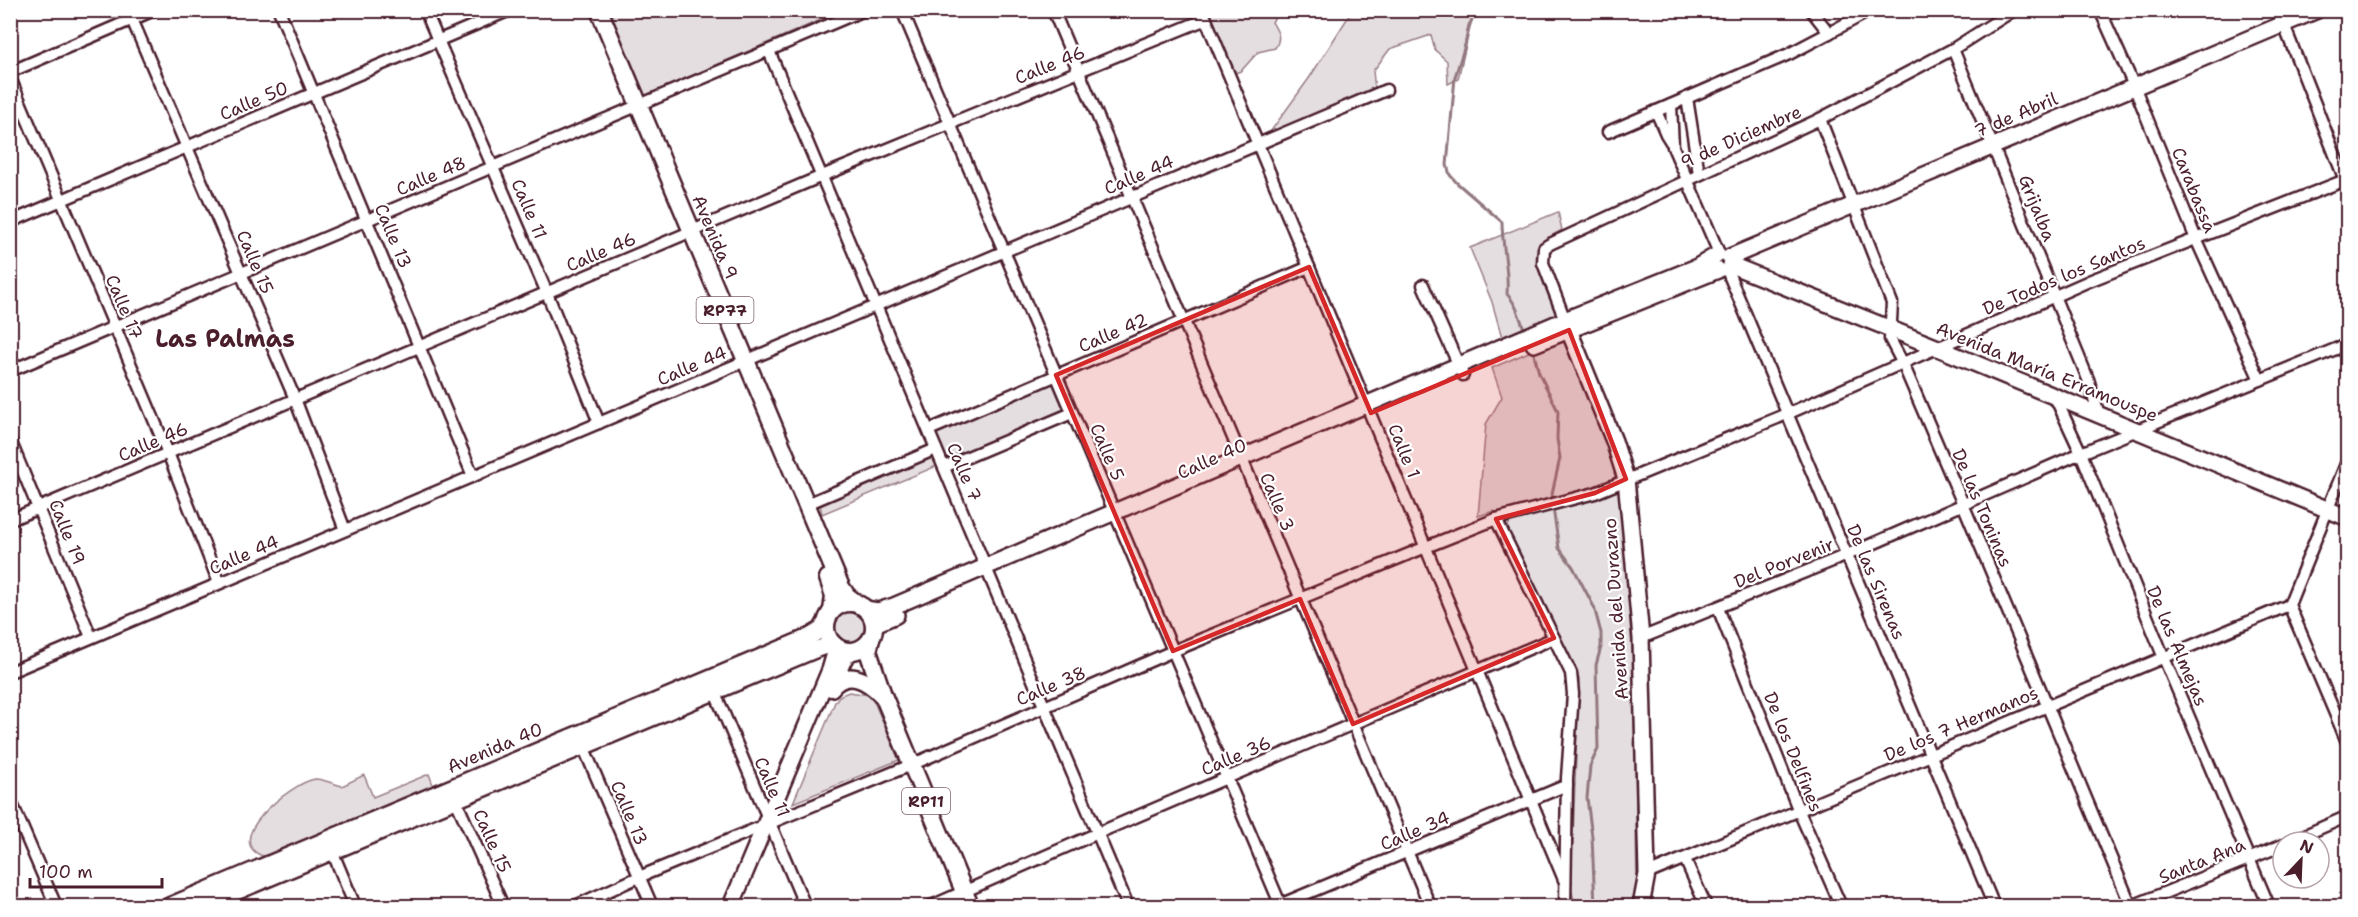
<svg xmlns="http://www.w3.org/2000/svg" width="2358" height="917" font-family="'Shantell Sans',sans-serif">
<style>
.green{fill:#e5dee0;stroke:#987e86;stroke-width:1.5}
.lines{fill:none;stroke-linecap:round;stroke-linejoin:round}
.stream{stroke:#91787e;stroke-width:3}
.minor-casing{stroke:#4a1f2b;stroke-width:15}
.secondary-casing{stroke:#4a1f2b;stroke-width:20}
.primary-casing{stroke:#4a1f2b;stroke-width:21}
.minor{stroke:#fff;stroke-width:10}
.secondary{stroke:#fff;stroke-width:15}
.primary{stroke:#fff;stroke-width:16}
.marked{fill:#d62828;fill-opacity:0.2;stroke:#d62828;stroke-width:4.5;stroke-linejoin:round}
.labels{text-anchor:middle;stroke-width:4.5;stroke-linejoin:round;paint-order:stroke}
.shield{fill:#fff;stroke:#80626b;stroke-width:1.5}
.shield-label{font-size:16px;font-weight:bold;fill:#4a1f2b}
.street-label{font-size:18px;fill:#4a1f2b;stroke:#fff}
.district-label{font-size:24px;font-weight:bold;fill:#4a1f2b;stroke:#fff}
</style>
<rect width="100%" height="100%" fill="#fff"/>
<filter id="ink" filterUnits="userSpaceOnUse"><feTurbulence type="fractalNoise" baseFrequency=".0167" numOctaves="2"/><feDisplacementMap in="SourceGraphic" scale="12" xChannelSelector="R" yChannelSelector="G"/><feConvolveMatrix kernelMatrix="1 2 1 2 8 2 1 2 1" color-interpolation-filters="sRGB"/></filter>
<g filter="url(#ink)">
<g class="green">
<path d="M607,11H841L643,97Z"/>
<path d="M1208,11H1279L1272,22C1278,32 1282,38 1275,48L1258,52L1241,71L1234,73Z"/>
<path d="M1352,11H1474L1458,79L1448,84L1447,61L1435,50L1431,35L1390,49L1373,71L1375,90L1268,135L1310,77Z"/>
<path d="M1558,212L1562,230C1553,235 1541,241 1537,252C1533,265 1552,301 1557,315L1531,330L1503,341L1492,302L1470,248Z"/>
<path d="M1568,341L1619,472L1634,676L1637,897L1635,906H1575L1571,887L1579,678L1506,530L1511,520L1494,511L1478,516L1486,424L1502,397L1492,368L1538,348Z"/>
<path d="M1052,382L1065,412L948,462L935,432Z"/>
<path d="M932,457L937,466L822,514L820,505Z"/>
<circle cx="849" cy="628" r="16"/>
<path d="M849,692L869,695L875,704L899,760L793,803L835,702L839,696Z"/>
<path d="M429,774L435,790L269,858C213,845 292,782 315,779C323,779 334,784 342,786L364,775L373,797Z"/>
</g>
<g class="lines">
<g class="stream">
<path d="M1478,10L1469,25L1465,45L1455,77L1447,165L1450,175L1457,183L1502,222C1502,246 1509,270 1507,294C1518,306 1519,318 1526,333"/>
<path d="M1533,350L1539,373L1558,411L1557,439L1560,458L1552,494L1553,501"/>
<path d="M1553,508L1559,548L1573,567L1594,607L1601,633V647L1596,665L1598,749L1590,766L1587,798L1592,837L1595,906"/>
</g>
<g class="minor-casing">
<g id="minor">
<path d="M128,10L295,399L345,530"/>
<path d="M279,10L473,476"/>
<path d="M425,10L547,293L599,423"/>
<path d="M902,10L1281,906"/>
<path d="M1053,10L1430,906"/>
<path d="M1202,10L1565,882"/>
<path d="M2100,10L2134,86L2196,239L2260,380"/>
<path d="M2278,10L2348,188"/>
<path d="M1829,33L1871,10"/>
<path d="M1953,49L2088,379L2099,415"/>
<path d="M769,51L1128,906"/>
<path d="M10,72L154,10"/>
<path d="M10,78L168,453L219,583"/>
<path d="M1687,98L1699,174"/>
<path d="M1671,105L1673,147L1719,253"/>
<path d="M1656,111L1666,134L1671,142"/>
<path d="M1820,119L1892,303L1890,339L1903,364L1963,504L2131,906"/>
<path d="M1608,132L1789,54L1829,33L1811,10"/>
<path d="M10,222L510,10"/>
<path d="M1727,270L1994,906"/>
<path d="M1423,285L1463,375"/>
<path d="M1565,320L1543,263L1544,248L1550,244L1820,119L1953,49L2014,10"/>
<path d="M10,371L864,10"/>
<path d="M2055,397L2081,453L2164,658L2269,906"/>
<path d="M929,430L1309,267"/>
<path d="M10,440L91,637"/>
<path d="M2348,459L2289,605L2348,744"/>
<path d="M944,467L1072,413"/>
<path d="M807,504L936,449"/>
<path d="M1496,519L1571,673L1573,694L1567,778L1565,906"/>
<path d="M10,520L822,176L1206,19"/>
<path d="M1718,608L1798,809L1841,906"/>
<path d="M1641,638L1847,555L2081,453L2348,344"/>
<path d="M10,672L1386,90"/>
<path d="M713,688L805,906"/>
<path d="M584,741L583,746L652,906"/>
<path d="M453,794L503,906"/>
<path d="M10,799L56,906"/>
<path d="M2289,842L2348,816"/>
<path d="M330,846L355,906"/>
<path d="M1685,859L1706,906"/>
<path d="M1647,874L2289,605"/>
<path d="M575,906L639,877L911,765L1173,651L1426,547L1496,519L1595,493L1787,414L2089,281L2348,179"/>
<path d="M931,906L1098,833L1554,638"/>
<path d="M1277,906L1567,785"/>
<path d="M2132,906L2283,845"/>
</g>
</g>
<g class="secondary-casing">
<g id="secondary">
<path d="M1730,257L2317,10"/>
<path d="M1731,265L1938,348L2348,518"/>
<path d="M1566,323L1614,441L1626,479L1641,638L1647,874L1641,906"/>
<path d="M1534,344L1718,270"/>
<path d="M865,609L878,611L894,606L1565,320L1697,267L1717,255"/>
<path d="M874,628L877,623L896,615"/>
<path d="M836,676L845,657L852,651"/>
<path d="M169,906L809,637L821,630L828,618"/>
<path d="M202,906L817,649L834,644"/>
<path d="M731,906L830,670L835,653V645"/>
</g>
</g>
<g class="primary-casing">
<g id="primary">
<path d="M599,10L841,587L847,596L859,605"/>
<path d="M828,578L834,596L832,611"/>
<circle cx="850" cy="627" r="24"/>
<path d="M871,639L868,651L883,695L970,906"/>
<path d="M831,688C847,668 867,680 882,695"/>
</g>
</g>
<use href="#minor" class="minor"/>
<use href="#secondary" class="secondary"/>
<use href="#primary" class="primary"/>
</g>
</g>
<path class="marked" d="M1309,267L1371,413L1569,330L1626,479L1595,493L1496,519L1554,638L1353,724L1300,599L1173,651L1056,375Z"/>
<g class="labels">
<g class="shield">
<rect x="696.5" y="297" width="57" height="26" rx="4.5"/>
<rect x="902" y="788" width="48" height="26" rx="4.5"/>
</g>
<g class="shield-label">
<text x="725" y="316">RP77</text>
<text x="926" y="807">RP11</text>
</g>
<g class="street-label">
<text transform="translate(1050 65) rotate(-22)" y="6">Calle 46</text>
<text transform="translate(254 101) rotate(-23)" y="6">Calle 50</text>
<text transform="translate(2016 115) rotate(-23)" y="6">7 de Abril</text>
<text transform="translate(1741 137) rotate(-24)" y="6">9 de Diciembre</text>
<text transform="translate(1139 175) rotate(-23)" y="6">Calle 44</text>
<text transform="translate(431 176) rotate(-23)" y="6">Calle 48</text>
<text transform="translate(2194 190) rotate(68)" y="6">Carabassa</text>
<text transform="translate(2037 208) rotate(68)" y="6">Grijalba</text>
<text transform="translate(529 209) rotate(67)" y="6">Calle 11</text>
<text transform="translate(393 236) rotate(67)" y="6">Calle 13</text>
<text transform="translate(715 237) rotate(67)" y="6">Avenida 9</text>
<text transform="translate(601 252) rotate(-23)" y="6">Calle 46</text>
<text transform="translate(255 262) rotate(67)" y="6">Calle 15</text>
<text transform="translate(2064 276) rotate(-23)" y="6">De Todos los Santos</text>
<text transform="translate(124 307) rotate(67)" y="6">Calle 17</text>
<text transform="translate(1113 333) rotate(-23)" y="6">Calle 42</text>
<text transform="translate(692 366) rotate(-23)" y="6">Calle 44</text>
<text transform="translate(2047 372) rotate(22)" y="6">Avenida María Erramouspe</text>
<text transform="translate(153 442) rotate(-23)" y="6">Calle 46</text>
<text transform="translate(1404 451) rotate(68)" y="6">Calle 1</text>
<text transform="translate(1107 452) rotate(67)" y="6">Calle 5</text>
<text transform="translate(1212 459) rotate(-24)" y="6">Calle 40</text>
<text transform="translate(964 472) rotate(67)" y="6">Calle 7</text>
<text transform="translate(1277 502) rotate(67)" y="6">Calle 3</text>
<text transform="translate(1982 508) rotate(67)" y="6">De las Toninas</text>
<text transform="translate(67 532) rotate(68)" y="6">Calle 19</text>
<text transform="translate(244 555) rotate(-23)" y="6">Calle 44</text>
<text transform="translate(1784 563) rotate(-22)" y="6">Del Porvenir</text>
<text transform="translate(1876 582) rotate(67)" y="6">De las Sirenas</text>
<text transform="translate(1616 609) rotate(-94)" y="6">Avenida del Durazno</text>
<text transform="translate(2177 646) rotate(67)" y="6">De las Almejas</text>
<text transform="translate(1051 686) rotate(-23)" y="6">Calle 38</text>
<text transform="translate(1961 724) rotate(-23)" y="6">De los 7 Hermanos</text>
<text transform="translate(495 748) rotate(-23)" y="6">Avenida 40</text>
<text transform="translate(1793 752) rotate(68)" y="6">De los Delfines</text>
<text transform="translate(1236 756) rotate(-23)" y="6">Calle 36</text>
<text transform="translate(772 787) rotate(67)" y="6">Calle 11</text>
<text transform="translate(629 813) rotate(67)" y="6">Calle 13</text>
<text transform="translate(1415 831) rotate(-23)" y="6">Calle 34</text>
<text transform="translate(492 841) rotate(66)" y="6">Calle 15</text>
<text transform="translate(2202 861) rotate(-22)" y="6">Santa Ana</text>
</g>
<g class="district-label">
<text x="225" y="347">Las Palmas</text>
</g>
</g>
<rect width="2358" height="917" fill="none" stroke="#fff" stroke-width="36"/>
<rect x="18" y="18" width="2322" height="881" fill="none" stroke="#4a1f2b" stroke-width="2" filter="url(#ink)"/>
<g transform="translate(2301 860) rotate(23)"><circle r="28" fill="#ffffff" stroke="#b7a5aa" stroke-width="1.5"/>
<path d="M0-4.5L10 22L0 15L-10 22Z" fill="#4a1f2b"/>
<text y="-9" font-size="16" font-weight="bold" text-anchor="middle" fill="#4a1f2b">N</text>
</g>
<path d="M30 878v9h132v-9" fill="none" stroke="#4a1f2b" stroke-width="3"/>
<text x="39" y="878" font-size="18" fill="#4a1f2b" stroke="#ffffff" stroke-width="4.5" paint-order="stroke">100 m</text>
</svg>
